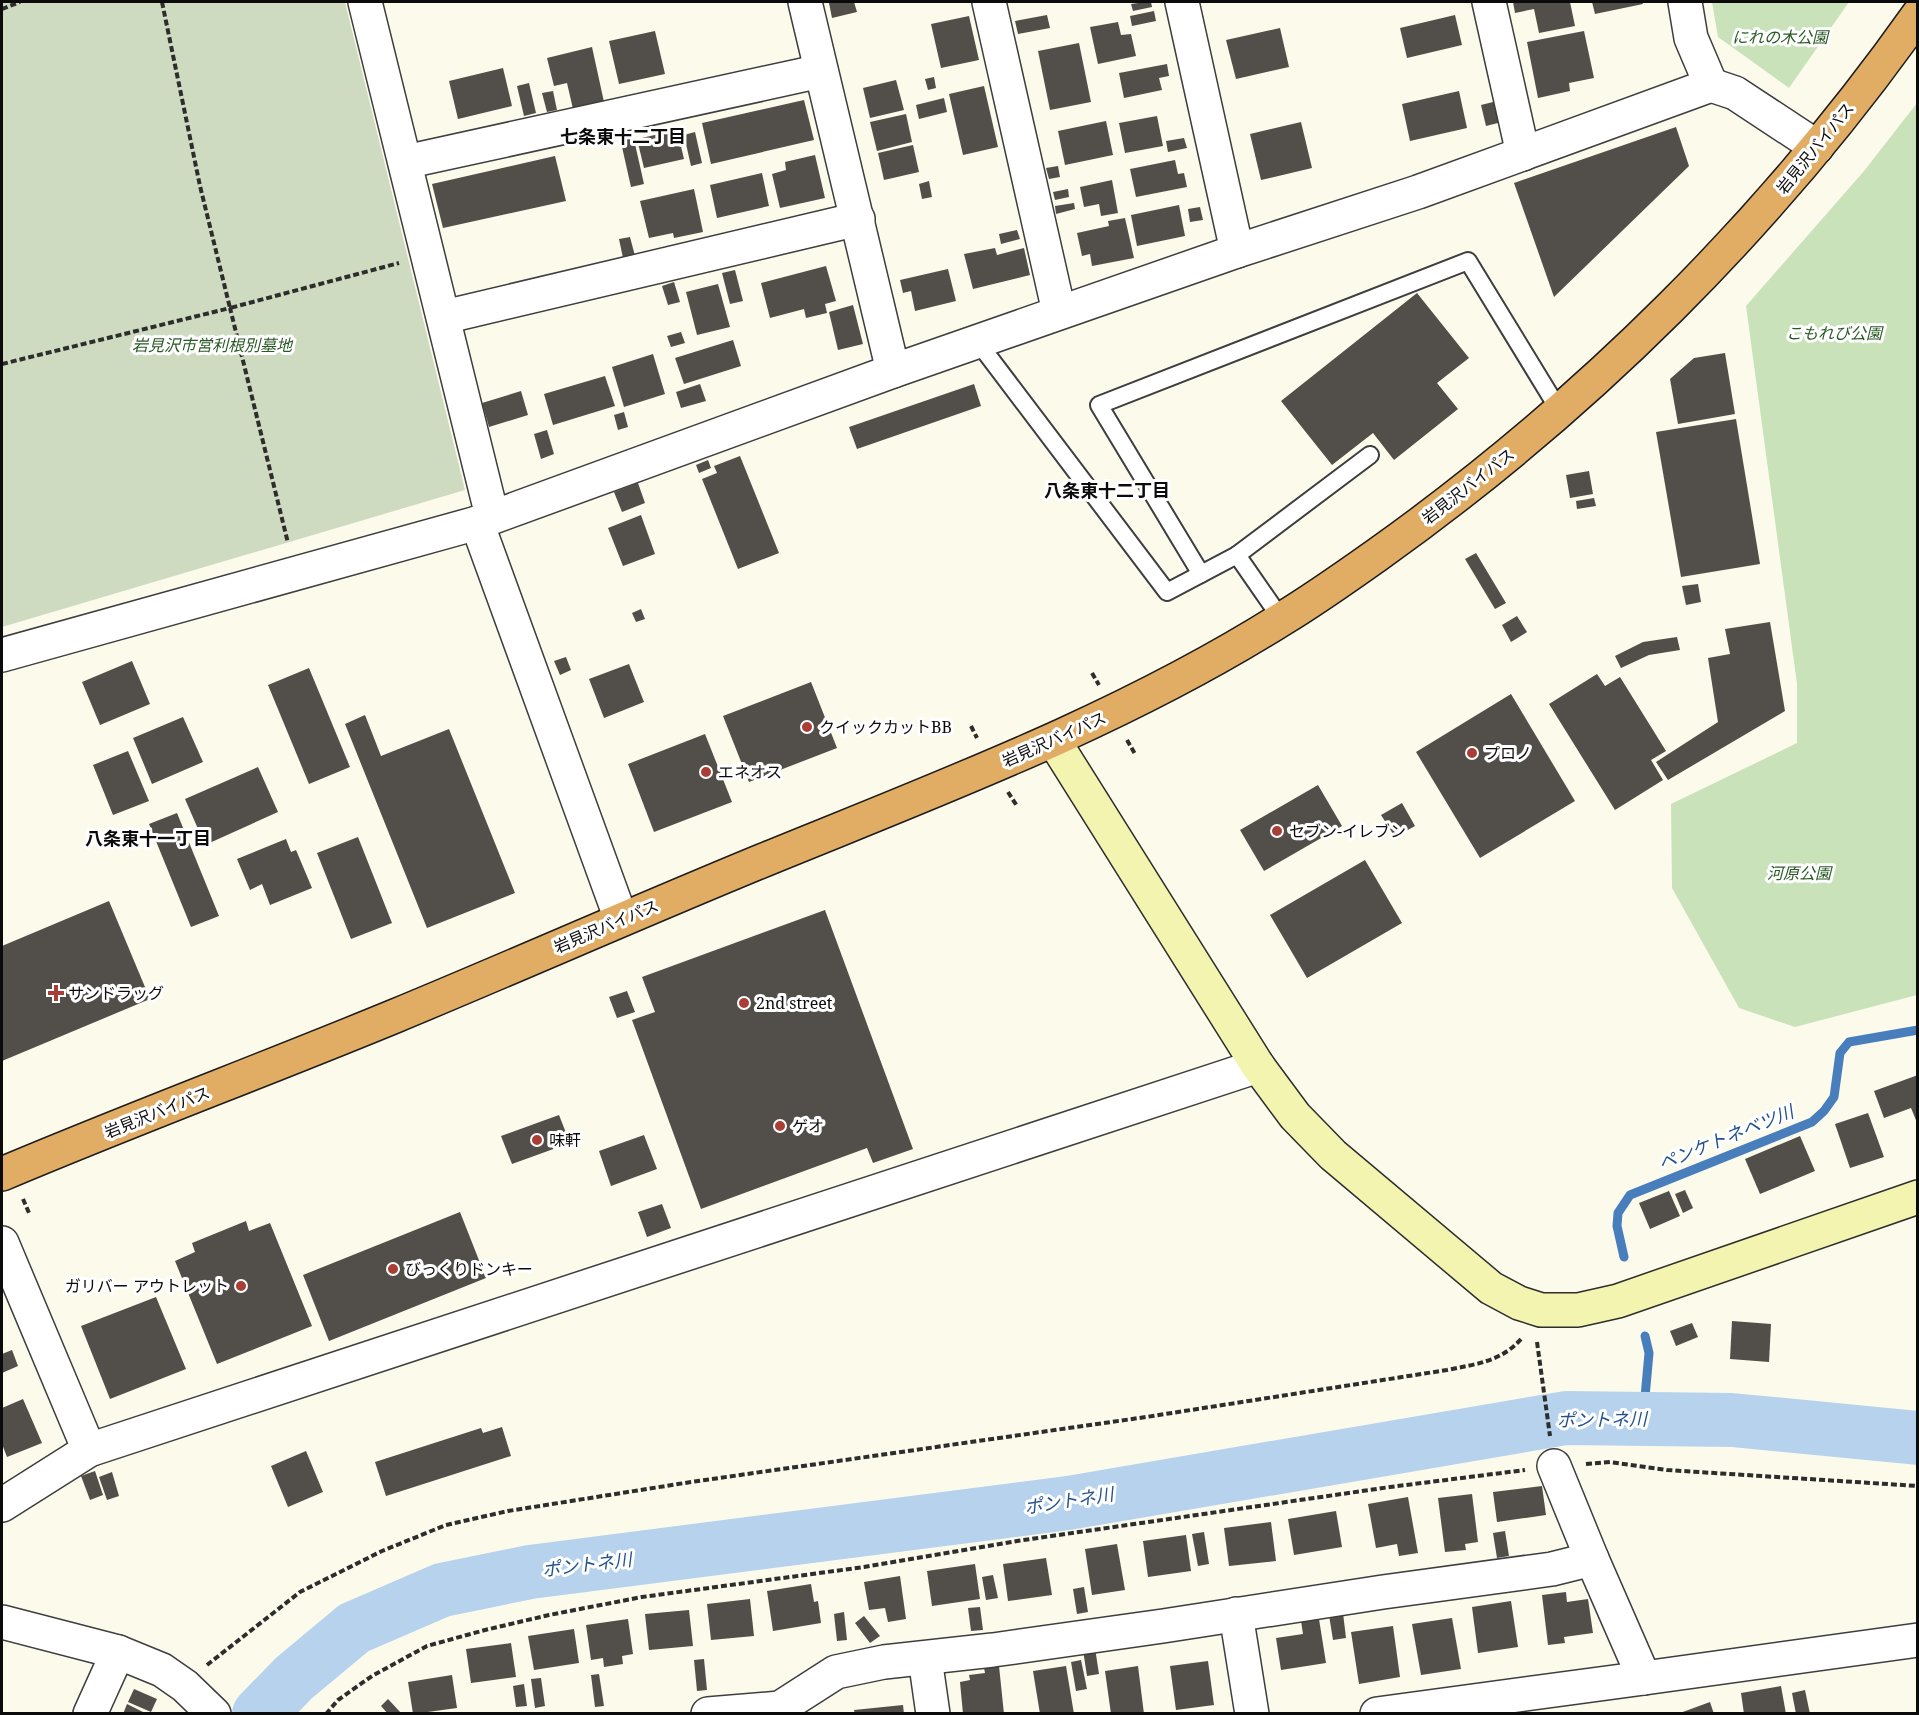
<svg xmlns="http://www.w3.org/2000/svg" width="1919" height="1715" font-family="'Noto Serif','Noto Sans JP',serif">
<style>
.green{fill:#cae2ba}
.cemetery{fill:#cfdbc0}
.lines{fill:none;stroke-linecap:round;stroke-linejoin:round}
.stream{stroke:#477ebb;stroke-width:9}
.river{stroke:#b6d2ed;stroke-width:54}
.building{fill:#524e49}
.lane-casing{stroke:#3e3e3e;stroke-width:20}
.street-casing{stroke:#3e3e3e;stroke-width:36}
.secondary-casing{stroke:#2d2d2d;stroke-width:36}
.highway-casing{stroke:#1c1c1c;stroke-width:36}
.path{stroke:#2d2d2d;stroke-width:4;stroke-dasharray:6 3;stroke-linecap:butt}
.lane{stroke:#fff;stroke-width:16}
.street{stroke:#fff;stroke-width:33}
.secondary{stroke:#f3f4af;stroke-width:33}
.highway{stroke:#e1ad65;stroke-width:33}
.poi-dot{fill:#a83e36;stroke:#fff;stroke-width:2}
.labels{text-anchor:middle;stroke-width:6;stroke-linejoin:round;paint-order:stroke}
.park-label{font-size:16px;font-style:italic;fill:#295924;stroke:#fff}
.street-label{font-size:16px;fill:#0b0b0b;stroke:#fff}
.poi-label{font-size:16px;fill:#0b0b0b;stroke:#fff;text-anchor:start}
.neighbourhood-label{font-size:18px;font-weight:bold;fill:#0b0b0b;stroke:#fff}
.water-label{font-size:18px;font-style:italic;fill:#25528c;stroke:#fff}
</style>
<rect width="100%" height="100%" fill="#fcfbeb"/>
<g class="green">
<path d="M1712,2H1849L1789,88L1718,37Z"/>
<path d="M1917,103V995L1795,1027L1739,1008L1672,888L1671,804L1797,743V684L1746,306L1864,171Z"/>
</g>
<path class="cemetery" d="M2,2H345L465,490L2,627Z"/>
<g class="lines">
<g class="stream">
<path d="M1624,1257L1617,1226L1618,1213L1630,1195L1812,1122L1824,1111L1834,1097L1840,1053L1849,1042L1918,1030"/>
<path d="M1643,1419L1649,1353L1645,1336"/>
</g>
<path class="river" d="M259,1714L294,1678L354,1628L442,1590L530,1572L1068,1503L1566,1418L1732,1420L1918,1438"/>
</g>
<g class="building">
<path d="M834,2H854L857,12L832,18L829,3Z"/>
<path d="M1145,2H1151L1152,7L1133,11L1131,4Z"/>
<path d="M1513,2H1570L1575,26L1539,33L1534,9L1515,13Z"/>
<path d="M1592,2H1642L1643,4L1595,14Z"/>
<path d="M1154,11L1156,21L1132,26L1130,16Z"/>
<path d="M1047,15L1050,28L1018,34L1015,21Z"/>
<path d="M1455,15L1462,45L1407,58L1400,28Z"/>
<path d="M969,16L979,60L941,68L931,24Z"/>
<path d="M1118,22L1121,35L1131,34L1136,56L1098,64L1090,27Z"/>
<path d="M1280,28L1289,67L1236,79L1226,40Z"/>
<path d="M655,31L665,74L619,84L609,41Z"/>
<path d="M1584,31L1594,78L1569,83L1570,91L1538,98L1527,42Z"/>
<path d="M1079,43L1091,102L1050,110L1038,51Z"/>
<path d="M592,47L604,102L573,109L567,83L554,86L547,58Z"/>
<path d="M1167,64L1169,76L1159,78L1162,90L1124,98L1119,73Z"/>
<path d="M503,68L512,106L458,119L449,81Z"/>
<path d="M934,77L936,88L928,90L925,79Z"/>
<path d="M896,80L904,110L870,118L863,88Z"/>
<path d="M529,83L536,113L524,116L517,86Z"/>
<path d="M984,86L998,147L963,155L949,94Z"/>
<path d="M553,91L557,110L547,112L542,93Z"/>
<path d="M1459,91L1467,128L1410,141L1402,104Z"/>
<path d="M944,98L947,112L919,119L916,105Z"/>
<path d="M804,100L814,140L711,164L702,123Z"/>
<path d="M1497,101L1502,122L1486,126L1481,105Z"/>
<path d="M906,114L912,142L877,151L870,122Z"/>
<path d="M1157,116L1163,146L1125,153L1119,123Z"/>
<path d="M1106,121L1113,155L1065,165L1058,131Z"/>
<path d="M1301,122L1312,168L1261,180L1250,134Z"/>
<path d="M1676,127L1689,166L1554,297L1514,183Z"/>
<path d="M677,130L684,159L644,168L637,139Z"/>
<path d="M695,132L702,163L691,166L684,135Z"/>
<path d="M633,135L644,184L631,187L620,138Z"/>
<path d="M1184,138L1187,148L1168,152L1166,141Z"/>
<path d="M913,145L919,172L884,180L878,153Z"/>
<path d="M815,155L825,198L780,208L772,174L786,170L785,162Z"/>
<path d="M555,156L566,201L443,228L432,184Z"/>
<path d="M1175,160L1178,174L1184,173L1187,187L1136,197L1130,169Z"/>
<path d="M1058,166L1060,177L1049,179L1046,168Z"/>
<path d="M762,173L769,206L717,218L710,185Z"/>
<path d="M1112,180L1118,213L1101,216L1099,204L1084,207L1080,187Z"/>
<path d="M929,181L932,197L922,199L919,184Z"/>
<path d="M694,189L703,232L674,238L673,233L649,238L640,201Z"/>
<path d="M1068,189L1069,197L1055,200L1053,192Z"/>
<path d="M1074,203L1075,209L1056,214L1055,206Z"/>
<path d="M1179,205L1185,236L1137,246L1131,215Z"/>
<path d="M1200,207L1203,220L1190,222L1188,209Z"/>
<path d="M1125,218L1134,258L1092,266L1090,254L1082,256L1077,233L1109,226L1108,221Z"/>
<path d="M1017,230L1020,239L1001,244L999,234Z"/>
<path d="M630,237L635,256L623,258L619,239Z"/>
<path d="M995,248L997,255L1024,248L1030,275L973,289L964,254Z"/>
<path d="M826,266L836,301L825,304L827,313L806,318L804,309L770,318L761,283Z"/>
<path d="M948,269L956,301L915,311L911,291L903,293L900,280Z"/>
<path d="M735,270L743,301L730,304L722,273Z"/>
<path d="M674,282L680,302L668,305L662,286Z"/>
<path d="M718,284L730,327L697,335L686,292Z"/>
<path d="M1417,293L1469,358L1437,383L1458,409L1394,460L1373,433L1332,465L1281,401Z"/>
<path d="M853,305L863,344L838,350L829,312Z"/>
<path d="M681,332L685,343L671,347L667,336Z"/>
<path d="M733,340L741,366L684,384L675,358Z"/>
<path d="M1725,353L1735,414L1678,424L1670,379L1694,358Z"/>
<path d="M653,354L665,394L624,407L612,367Z"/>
<path d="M605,376L615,406L553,425L544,394Z"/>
<path d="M700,384L706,401L681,408L676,392Z"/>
<path d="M974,384L981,406L857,449L849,427Z"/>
<path d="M521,391L528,415L489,427L482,403Z"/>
<path d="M624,412L628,427L618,430L614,415Z"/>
<path d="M1736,419L1760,564L1681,577L1656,432Z"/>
<path d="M547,430L554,454L541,459L534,434Z"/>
<path d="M740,456L779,553L738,569L702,479L717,473L714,466Z"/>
<path d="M708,460L711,468L699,473L696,465Z"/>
<path d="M1589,471L1593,494L1570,498L1566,475Z"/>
<path d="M638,483L645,503L622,512L614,492Z"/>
<path d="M1594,498L1596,506L1577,509L1576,501Z"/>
<path d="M641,515L655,554L623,566L608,528Z"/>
<path d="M1476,553L1506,603L1495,609L1465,559Z"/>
<path d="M1698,584L1701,602L1686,605L1682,586Z"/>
<path d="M641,609L645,619L636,622L632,613Z"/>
<path d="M1517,616L1527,632L1511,642L1502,625Z"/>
<path d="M1770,622L1785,711L1668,780L1656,762L1718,722L1708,658L1730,654L1725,629Z"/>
<path d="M1677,637L1680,650L1649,655L1621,668L1615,656L1643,642Z"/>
<path d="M566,657L571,670L560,675L554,661Z"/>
<path d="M132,661L150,704L100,725L82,682Z"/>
<path d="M629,664L644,702L604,718L589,679Z"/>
<path d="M309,668L350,767L309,784L268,685Z"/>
<path d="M1597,674L1605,686L1620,677L1666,751L1651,760L1663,780L1615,810L1549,704Z"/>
<path d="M811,682L837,748L749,782L723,716Z"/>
<path d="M1511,694L1575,801L1480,858L1416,752Z"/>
<path d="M365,715L381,756L449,729L515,893L427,928L345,724Z"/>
<path d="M183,717L203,762L152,784L133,738Z"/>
<path d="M705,734L732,802L654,832L628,764Z"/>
<path d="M128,751L149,801L113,815L93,765Z"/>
<path d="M258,767L278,812L205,845L185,799Z"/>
<path d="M1318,785L1342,826L1264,871L1240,830Z"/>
<path d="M1402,803L1415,826L1395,837L1381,815Z"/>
<path d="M177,813L219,916L191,927L149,824Z"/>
<path d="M358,837L392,923L351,939L317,853Z"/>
<path d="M286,839L291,852L296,850L312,888L270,905L262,884L250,890L237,859Z"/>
<path d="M1365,860L1402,923L1307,978L1270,915Z"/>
<path d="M109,901L150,999L2,1061V946Z"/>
<path d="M825,910L913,1149L873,1163L867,1148L701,1209L632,1020L655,1012L642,977Z"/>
<path d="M627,991L635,1012L617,1018L609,997Z"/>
<path d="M1918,1075V1125L1911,1108L1884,1118L1874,1091Z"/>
<path d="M1868,1113L1884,1157L1850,1168L1835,1124Z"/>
<path d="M559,1115L570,1143L512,1164L501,1136Z"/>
<path d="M644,1135L657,1169L611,1186L599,1151Z"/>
<path d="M1800,1136L1815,1171L1760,1194L1745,1159Z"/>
<path d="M1685,1190L1693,1208L1683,1213L1675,1194Z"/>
<path d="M1669,1191L1680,1216L1650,1229L1639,1203Z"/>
<path d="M662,1204L671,1228L647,1237L638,1212Z"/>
<path d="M460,1212L486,1278L329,1341L303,1275Z"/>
<path d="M246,1221L249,1231L270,1223L312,1326L217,1364L175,1261L195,1252L192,1243Z"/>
<path d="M156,1297L186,1369L110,1399L81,1326Z"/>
<path d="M1732,1321L1771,1324L1769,1362L1730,1359Z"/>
<path d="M1692,1323L1698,1337L1676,1346L1670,1331Z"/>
<path d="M12,1350L18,1366L2,1373V1354Z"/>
<path d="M23,1399L42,1443L7,1457L2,1444V1408Z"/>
<path d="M502,1427L511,1456L386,1496L375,1462L481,1428L483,1433Z"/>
<path d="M306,1451L323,1492L288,1507L271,1466Z"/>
<path d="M95,1471L103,1495L90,1500L81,1476Z"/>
<path d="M112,1472L119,1496L107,1500L99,1477Z"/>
<path d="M1542,1486L1546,1515L1497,1522L1493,1492Z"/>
<path d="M1472,1494L1478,1542L1465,1544L1466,1550L1445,1552L1438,1498Z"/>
<path d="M1408,1497L1418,1553L1399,1556L1397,1544L1376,1548L1368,1504Z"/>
<path d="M1336,1511L1342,1547L1294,1555L1288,1519Z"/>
<path d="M1271,1522L1276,1561L1229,1566L1224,1528Z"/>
<path d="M1505,1531L1509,1556L1497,1558L1493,1533Z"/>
<path d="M1204,1532L1209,1564L1198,1566L1192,1534Z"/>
<path d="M1186,1535L1191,1571L1148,1577L1143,1541Z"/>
<path d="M1117,1544L1125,1590L1092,1595L1085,1549Z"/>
<path d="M1046,1558L1052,1595L1008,1601L1003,1564Z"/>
<path d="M975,1564L980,1599L932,1606L927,1571Z"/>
<path d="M993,1575L998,1598L986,1600L982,1577Z"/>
<path d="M900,1576L906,1619L888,1622L885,1608L869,1610L864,1582Z"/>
<path d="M811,1584L814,1602L818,1601L821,1623L773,1631L767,1591Z"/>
<path d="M1084,1587L1088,1612L1077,1614L1073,1589Z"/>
<path d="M1566,1592L1567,1602L1588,1599L1593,1633L1564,1637L1565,1643L1548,1645L1542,1595Z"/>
<path d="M750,1599L754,1636L711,1640L707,1604Z"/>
<path d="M1511,1601L1518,1647L1478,1653L1472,1607Z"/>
<path d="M980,1607L983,1630L971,1631L968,1608Z"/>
<path d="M689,1610L693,1646L649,1650L645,1614Z"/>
<path d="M844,1612L847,1640L837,1641L834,1614Z"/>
<path d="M1343,1613L1346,1638L1333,1640L1329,1615Z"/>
<path d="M864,1616L880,1636L870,1643L855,1623Z"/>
<path d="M1452,1618L1461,1669L1421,1675L1412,1624Z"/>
<path d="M628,1619L633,1654L622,1656L623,1664L604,1667L603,1658L591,1660L586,1625Z"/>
<path d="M1319,1619L1326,1663L1281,1670L1276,1638L1303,1634L1301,1621Z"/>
<path d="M1393,1626L1400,1677L1359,1684L1351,1632Z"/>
<path d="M574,1629L579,1663L534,1670L528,1636Z"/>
<path d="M511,1643L516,1677L471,1683L466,1649Z"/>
<path d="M1095,1648L1099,1674L1087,1676L1083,1650Z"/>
<path d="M704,1659L707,1690L697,1691L694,1660Z"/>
<path d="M1081,1660L1087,1689L1076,1691L1071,1662Z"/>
<path d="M1208,1661L1214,1705L1176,1710L1170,1666Z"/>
<path d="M999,1666L1004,1714H963L960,1682L970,1680L969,1675L985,1673L984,1668Z"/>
<path d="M1066,1666L1074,1714H1040L1033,1671Z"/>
<path d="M1138,1666L1144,1714H1111L1105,1671Z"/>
<path d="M599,1674L604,1706L595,1707L591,1675Z"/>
<path d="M452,1675L457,1708L413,1714L408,1682Z"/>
<path d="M541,1678L545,1706L535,1708L531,1679Z"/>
<path d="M524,1684L527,1706L516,1707L513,1686Z"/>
<path d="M1781,1686L1786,1714H1744L1741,1693Z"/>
<path d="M134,1689L157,1699L151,1712L128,1702Z"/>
<path d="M1805,1690L1810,1714H1796L1792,1693Z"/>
<path d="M388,1699L402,1714H388L381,1706Z"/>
<path d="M1710,1702L1714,1714H1680V1713Z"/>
<path d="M127,1704L147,1714H123Z"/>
<path d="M903,1705L904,1714H855L854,1710Z"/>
</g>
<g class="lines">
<g class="lane-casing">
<g id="lane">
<path d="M977,341L1167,592L1237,555L1282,620"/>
<path d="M1237,555L1370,455"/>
<path d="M1201,574L1099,405L1468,261L1559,410"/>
</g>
</g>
<g class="street-casing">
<g id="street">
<path d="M365,2L492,516"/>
<path d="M805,2L893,371"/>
<path d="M989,2L1059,312"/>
<path d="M1182,2L1237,251"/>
<path d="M1489,2L1523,154"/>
<path d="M1685,2L1691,38L1711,85"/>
<path d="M405,162L821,71"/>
<path d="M444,317L858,219"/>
<path d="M477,523L621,919"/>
<path d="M2,655L477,523L893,371L1237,251L1418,192L1711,85L1735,93L1817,147"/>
<path d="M2,1243L89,1450"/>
<path d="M1554,1466L1592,1559"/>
<path d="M2,1505L89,1450L1258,1066"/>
<path d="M1236,1614L1252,1714"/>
<path d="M2,1622L118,1652"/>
<path d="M925,1658L933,1714"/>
<path d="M90,1714L118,1652L162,1670L185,1686L214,1714"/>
<path d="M708,1714L780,1708L836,1672L884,1662L993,1650L1163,1626L1383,1592L1552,1569L1592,1559L1644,1678L1918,1640"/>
<path d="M1377,1714L1644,1678"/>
</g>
</g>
<g class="secondary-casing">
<path id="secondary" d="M1054,741L1258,1066L1295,1116L1333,1155L1491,1288L1519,1303L1541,1310H1578L1618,1301L1918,1197"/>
</g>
<g class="highway-casing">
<path id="highway" d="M2,1174C132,1119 264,1070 395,1016C518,965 640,911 764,860C940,788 1120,721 1282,619C1315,599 1346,577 1377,555C1585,407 1770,224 1918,15"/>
</g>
<g class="path">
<path d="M162,2L200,186L230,308L399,263"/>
<path d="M2,9L20,2"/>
<path d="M2,364L230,308L288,543"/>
<path d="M1092,673L1099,685"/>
<path d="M971,726L977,738"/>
<path d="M1127,740L1135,754"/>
<path d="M1008,792L1017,806"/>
<path d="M23,1199L29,1213"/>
<path d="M1537,1342L1550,1436"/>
<path d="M1586,1464L1610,1462L1667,1470L1918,1486"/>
<path d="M207,1665L300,1592L382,1551L446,1525L508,1511L691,1482L1146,1417L1447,1370C1476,1364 1501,1362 1522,1338"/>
<path d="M326,1714L338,1700L372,1676L427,1646L485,1630L549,1615L642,1597L864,1567L1017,1541L1390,1487L1525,1470"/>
</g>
<use href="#lane" class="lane"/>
<use href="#street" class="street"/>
<use href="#secondary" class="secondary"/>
<use href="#highway" class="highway"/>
</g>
<g class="poi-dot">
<circle cx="807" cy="727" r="6"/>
<circle cx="1472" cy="753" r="6"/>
<circle cx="706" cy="772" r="6"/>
<circle cx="1277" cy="831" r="6"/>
<path d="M53 984h6v6h6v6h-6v6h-6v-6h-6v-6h6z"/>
<circle cx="744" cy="1003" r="6"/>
<circle cx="780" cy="1126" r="6"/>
<circle cx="537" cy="1140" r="6"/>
<circle cx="393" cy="1269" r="6"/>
<circle cx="241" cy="1286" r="6"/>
</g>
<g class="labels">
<g class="park-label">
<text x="1780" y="43">にれの木公園</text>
<text x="1834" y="339">こもれび公園</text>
<text x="212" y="351">岩見沢市営利根別墓地</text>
<text x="1799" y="879">河原公園</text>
</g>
<g class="street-label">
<text transform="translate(1815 148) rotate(-51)" y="6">岩見沢バイパス</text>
<text transform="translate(1468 486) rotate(-38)" y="6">岩見沢バイパス</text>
<text transform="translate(1054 739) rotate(-24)" y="6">岩見沢バイパス</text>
<text transform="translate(606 926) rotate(-23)" y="6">岩見沢バイパス</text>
<text transform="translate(157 1112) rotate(-22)" y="6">岩見沢バイパス</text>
</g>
<g class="poi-label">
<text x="819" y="733">クイックカットBB</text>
<text x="1484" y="759">プロノ</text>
<text x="718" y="778">エネオス</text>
<text x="1289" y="837">セブン-イレブン</text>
<text x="68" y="999">サンドラッグ</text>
<text x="756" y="1009">2nd street</text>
<text x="792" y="1132">ゲオ</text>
<text x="549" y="1146">味軒</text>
<text x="405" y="1275">びっくりドンキー</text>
<text x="229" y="1292" text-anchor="end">ガリバー アウトレット</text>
</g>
<g class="neighbourhood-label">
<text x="623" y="143">七条東十二丁目</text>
<text x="1107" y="497">八条東十二丁目</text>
<text x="148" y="845">八条東十一丁目</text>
</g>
<g class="water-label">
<text transform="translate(1726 1138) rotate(-22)" y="6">ペンケトネベツ川</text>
<text transform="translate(1602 1420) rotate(-1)" y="6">ポントネ川</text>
<text transform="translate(1069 1501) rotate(-9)" y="6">ポントネ川</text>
<text transform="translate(587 1565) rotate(-7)" y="6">ポントネ川</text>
</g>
</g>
<rect width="1919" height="1715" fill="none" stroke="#0b0b0b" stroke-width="6"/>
</svg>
